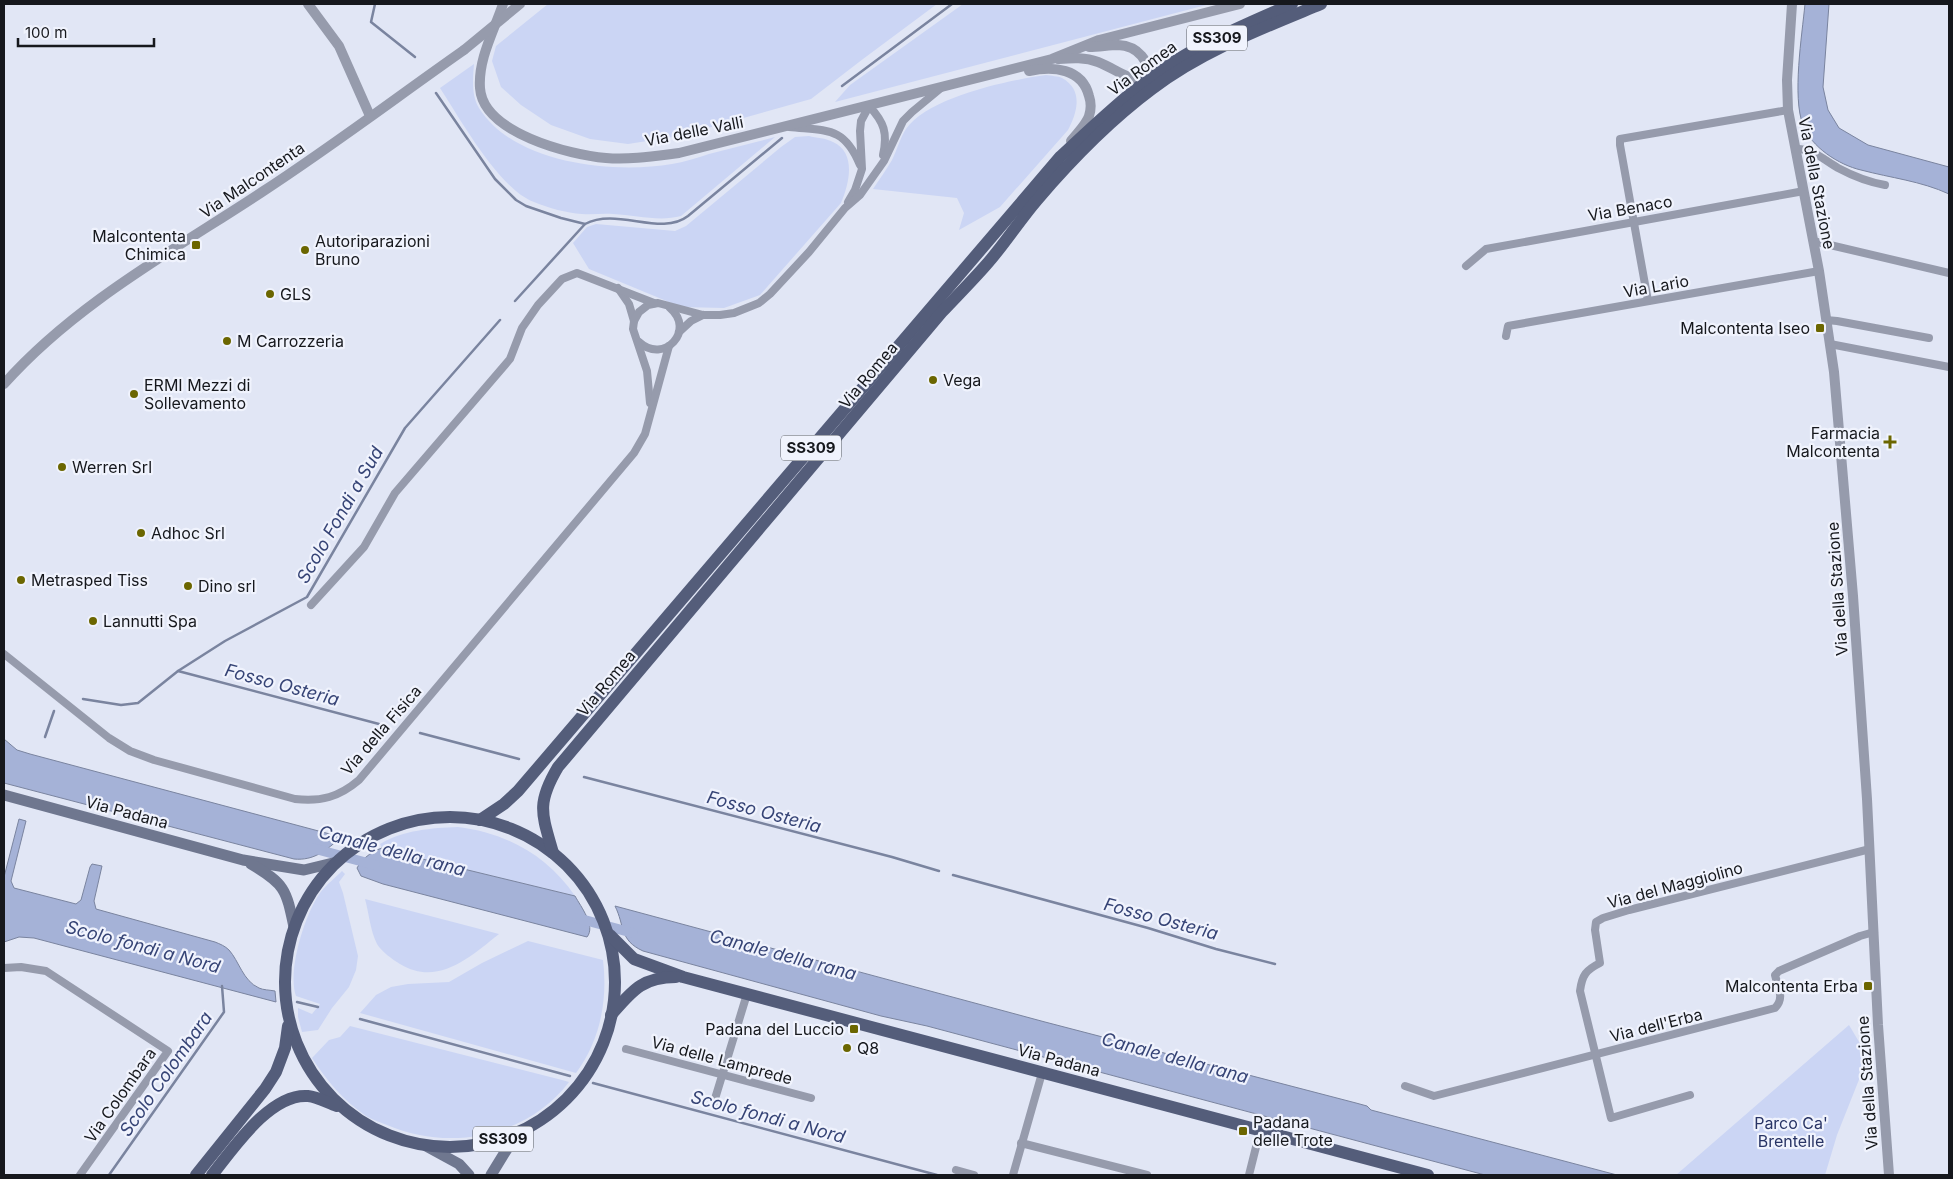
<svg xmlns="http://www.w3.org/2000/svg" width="1953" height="1179" font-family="Inter,sans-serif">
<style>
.green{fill:#cbd5f4}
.water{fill:#a5b2d7;stroke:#7a849f}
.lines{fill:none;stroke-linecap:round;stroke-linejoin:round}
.stream{stroke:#7a849f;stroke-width:2.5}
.canal{stroke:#a5b2d7;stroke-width:10}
.minor{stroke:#969bac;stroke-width:8}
.tertiary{stroke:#969bac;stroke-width:10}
.secondary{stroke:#6f778f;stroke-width:11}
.primary{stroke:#545d7a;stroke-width:12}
.tertiary-bridge{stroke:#969bac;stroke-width:10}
.poi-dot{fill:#6b6600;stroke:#f0f3fd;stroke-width:2}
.labels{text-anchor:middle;stroke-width:4.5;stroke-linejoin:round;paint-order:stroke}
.shield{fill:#f0f3fd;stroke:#575a60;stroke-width:1}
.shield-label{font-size:15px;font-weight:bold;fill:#16181d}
.street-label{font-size:16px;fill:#16181d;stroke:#f0f3fd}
.poi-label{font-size:16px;fill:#16181d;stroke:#f0f3fd;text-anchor:start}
.park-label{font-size:16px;fill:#283465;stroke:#f0f3fd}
.water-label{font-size:18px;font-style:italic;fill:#364476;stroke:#f0f3fd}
</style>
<rect width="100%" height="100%" fill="#e1e6f5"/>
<g class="green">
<path d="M548,4H937L863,59L811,99L679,136L628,144L590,139L551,125L521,105L501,87L492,61L496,46Z"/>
<path d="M963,4H1210L835,102L850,85Z"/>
<path d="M474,64C473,78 471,95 479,108C514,164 613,174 672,164C684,162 697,158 709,154C731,148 753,143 775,137L681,216C659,222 636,215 613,214C603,213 592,215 582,214C566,213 549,208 534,202C499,189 461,120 440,88Z"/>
<path d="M1046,75C1051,76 1058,76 1062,78C1084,90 1077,113 1068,130L1000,207L959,230L964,213L957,198L873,189C879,180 886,170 892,160C897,150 900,138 906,129C928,97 1009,80 1046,75Z"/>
<path d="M809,136C816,138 826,138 833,142C857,153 849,184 841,203L760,295L724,308L681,307L589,269L573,243L587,227L596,224L675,231L686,226L781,147L795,137Z"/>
<path d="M458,827C506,833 547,855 575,896L410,856C393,859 393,848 382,848L380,844C404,830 431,828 458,827Z"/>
<path d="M342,871L345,874L339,882L343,893L358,956L356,970L349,987L332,1008L318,1030L302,1032L298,1017V1008L312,1014L320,1004L296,996C287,971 305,914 320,893C326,885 335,878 342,871Z"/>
<path d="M365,899L499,934C470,957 438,987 400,964C392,959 382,952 377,944C370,930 369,913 365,899Z"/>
<path d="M528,941L603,960C608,1000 600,1041 576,1073L360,1013L376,995L391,987L408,984L449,982L482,963Z"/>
<path d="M1849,1025L1868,1057L1837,1135L1825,1175H1676Z"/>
<path d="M350,1026L562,1080L569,1082C527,1137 450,1152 387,1125C380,1122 373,1120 366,1116C343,1100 327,1081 312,1058L329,1040L340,1037Z"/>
</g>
<g class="water">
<path d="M1805,4H1829L1823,87L1828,110L1839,128L1868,145L1949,167V194C1921,181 1891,178 1861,170C1839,165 1811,147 1803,125C1792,97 1802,35 1805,4Z"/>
<path d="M4,739L17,750L30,754L341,837C327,850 314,861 294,859L4,783Z"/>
<path d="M19,819L26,821L11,881L14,888L76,904L81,900L90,867L92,864L102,866L94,901L96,909L215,942C220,944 225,946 229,950C239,961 243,981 259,988C263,990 270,990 275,991L276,1002L34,938L19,937L4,942V877Z"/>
<path d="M386,847L398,857L410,856L575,896C581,907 596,926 587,937L383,884L361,876L357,868C362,858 375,849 386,847Z"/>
<path d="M615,906L1045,1022L1356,1103L1367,1106L1371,1110L1617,1175H1485L927,1026L881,1016L643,951C619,940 625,926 615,906Z"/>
</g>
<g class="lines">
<g class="stream">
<path d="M375,4L371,22L415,57"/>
<path d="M842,86L952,4"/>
<path d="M436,93L495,179L516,200L526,206L561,218L585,224"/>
<path d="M515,301L585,224C617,207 661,237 688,216L782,138"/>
<path d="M178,671L379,724"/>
<path d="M83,699L121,705L138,703L178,671L225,641L307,597L405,428L500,320"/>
<path d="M420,733L519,759"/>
<path d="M45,737L54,711"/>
<path d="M584,777L892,857L939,871"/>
<path d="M953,875L1148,928L1216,949L1275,964"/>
<path d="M297,1002L318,1007"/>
<path d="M360,1019L570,1076"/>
<path d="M593,1083L937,1175"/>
<path d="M109,1175L224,1012L222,986"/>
</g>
<g class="canal">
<path d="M312,848L375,865"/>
<path d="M577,918L633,933"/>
</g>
<g class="minor">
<path d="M789,127C827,131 844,126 860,165"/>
<path d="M1796,149C1812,148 1824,160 1838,168C1853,176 1868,182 1885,185"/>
<path d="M848,202L855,190L862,169L860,131L861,121L869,106C884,122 888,133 883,155"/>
<path d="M1813,241L1949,273"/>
<path d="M1466,266L1486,249L1804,191"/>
<path d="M618,288L629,304L634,321"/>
<path d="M1648,301L1620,145V139L1788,110"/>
<path d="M1826,320L1837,321L1929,338"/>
<path d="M679,332L691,321L703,315"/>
<path d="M1506,336L1508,326L1819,271"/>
<path d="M639,342C664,365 696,330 670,308"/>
<path d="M1830,344L1949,367"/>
<path d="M650,403L647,371L633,329L634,321L639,312L648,305L658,303L703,315H720L734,313L759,303L770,294L809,252L845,208L860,195L884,161L903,121L912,112L941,88"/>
<path d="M311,605L364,547L395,493L510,359L522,328L538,305L562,279L577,273L654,303"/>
<path d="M4,654L109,738L130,751L154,760L295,799C321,802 339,797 359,780L634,453L645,434L669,346"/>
<path d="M4,968L21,967L46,971L168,1051L80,1175"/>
<path d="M626,1049L811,1098"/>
<path d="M1405,1086L1434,1096L1775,1008C1785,998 1778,988 1775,975L1779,971L1860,936L1874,932"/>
<path d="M1690,1095L1611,1118L1580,991C1582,975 1586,970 1600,963L1595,930L1596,922L1603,918L1629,910L1870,849"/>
<path d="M714,1102L747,994"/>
<path d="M1021,1143L1147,1175"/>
<path d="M956,1170L974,1175"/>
<path d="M1013,1175L1042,1073"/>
<path d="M1249,1175L1260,1131"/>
</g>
<g class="tertiary">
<path d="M308,4L339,46L370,116"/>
<path d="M503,4C494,31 478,59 480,88C483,133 570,155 606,158C630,160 655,156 679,153L1052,59L1099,40L1240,4"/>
<path d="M1792,4L1787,80L1788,110L1819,271L1834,372L1853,596L1867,799L1878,1025L1889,1175"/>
<path d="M1089,47C1099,47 1109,45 1118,45C1138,46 1151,61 1147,80"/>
<path d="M1058,59C1072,58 1085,57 1098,62C1116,69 1126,80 1147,80L1148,82"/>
<path d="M1029,71C1053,66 1082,68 1089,96C1091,102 1091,110 1089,116C1086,125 1077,133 1071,141"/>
<path d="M4,384C75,304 174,250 262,192C331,147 397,97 464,50"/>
</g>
<g class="secondary">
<path d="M4,795L243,860L304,870L337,862"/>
<path d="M251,864C285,884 286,889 294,927"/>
<path d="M426,1146L459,1164L469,1175"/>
<path d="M491,1175L507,1149L519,1132"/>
</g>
<g class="primary">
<circle cx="450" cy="982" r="165"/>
<path d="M480,820L504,804L518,791L1060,157C1088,131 1116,104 1146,81C1190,47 1242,26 1292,4"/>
<path d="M553,853C542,814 536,804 558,767L942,312C956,297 972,281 986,265C1004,245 1019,221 1037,200C1072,159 1109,121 1152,89C1202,51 1263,28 1321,4"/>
<path d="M610,935L634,959L683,977L1428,1175"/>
<path d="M611,1015C632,991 642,977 676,977"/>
<path d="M196,1175L265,1089L276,1072L285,1048L288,1026"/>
<path d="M212,1175C233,1149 270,1093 308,1096C318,1097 328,1103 337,1106"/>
</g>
<path class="tertiary-bridge" d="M464,50L520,4"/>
</g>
<g class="poi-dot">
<rect x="191" y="240" width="10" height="10" rx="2.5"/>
<circle cx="305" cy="250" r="5"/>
<circle cx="270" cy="294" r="5"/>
<rect x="1815" y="323" width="10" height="10" rx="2.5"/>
<circle cx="227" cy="341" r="5"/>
<circle cx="933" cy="380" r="5"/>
<circle cx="134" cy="394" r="5"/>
<path d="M1887.5 434.5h5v5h5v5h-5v5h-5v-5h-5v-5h5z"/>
<circle cx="62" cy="467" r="5"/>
<circle cx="141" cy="533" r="5"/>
<circle cx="21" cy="580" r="5"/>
<circle cx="188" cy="586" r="5"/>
<circle cx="93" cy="621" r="5"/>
<rect x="1863" y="981" width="10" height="10" rx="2.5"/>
<rect x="849" y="1024" width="10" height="10" rx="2.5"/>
<circle cx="847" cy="1048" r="5"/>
<rect x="1238" y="1126" width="10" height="10" rx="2.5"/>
</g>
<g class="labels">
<g class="shield">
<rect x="1187" y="25.5" width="60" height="25" rx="4"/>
<rect x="781" y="435.5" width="60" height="25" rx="4"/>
<rect x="473" y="1126.5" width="60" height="25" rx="4"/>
</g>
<g class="shield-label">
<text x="1217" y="43">SS309</text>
<text x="811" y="453">SS309</text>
<text x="503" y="1144">SS309</text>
</g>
<g class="street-label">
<text transform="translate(1142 68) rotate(-36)" y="6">Via Romea</text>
<text transform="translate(694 131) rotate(-11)" y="6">Via delle Valli</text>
<text transform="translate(252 180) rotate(-34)" y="6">Via Malcontenta</text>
<text transform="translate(1817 183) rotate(79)" y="6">Via della Stazione</text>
<text transform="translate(1630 208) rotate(-10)" y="6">Via Benaco</text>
<text transform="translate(1656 286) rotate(-10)" y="6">Via Lario</text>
<text transform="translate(868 375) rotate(-50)" y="6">Via Romea</text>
<text transform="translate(1837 589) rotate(-94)" y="6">Via della Stazione</text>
<text transform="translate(606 683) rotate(-50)" y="6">Via Romea</text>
<text transform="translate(381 730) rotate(-49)" y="6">Via della Fisica</text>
<text transform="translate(127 812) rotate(15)" y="6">Via Padana</text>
<text transform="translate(1675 885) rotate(-15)" y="6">Via del Maggiolino</text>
<text transform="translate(1656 1025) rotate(-14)" y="6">Via dell'Erba</text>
<text transform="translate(722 1060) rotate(15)" y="6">Via delle Lamprede</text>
<text transform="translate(1059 1060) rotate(15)" y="6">Via Padana</text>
<text transform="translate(1867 1083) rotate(-94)" y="6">Via della Stazione</text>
<text transform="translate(120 1095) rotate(-55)" y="6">Via Colombara</text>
</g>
<g class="poi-label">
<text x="186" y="242" text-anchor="end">Malcontenta<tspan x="186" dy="18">Chimica</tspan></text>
<text x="315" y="247">Autoriparazioni<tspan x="315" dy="18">Bruno</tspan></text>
<text x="280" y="300">GLS</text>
<text x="1810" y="334" text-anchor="end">Malcontenta Iseo</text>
<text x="237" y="347">M Carrozzeria</text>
<text x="943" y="386">Vega</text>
<text x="144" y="391">ERMI Mezzi di<tspan x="144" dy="18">Sollevamento</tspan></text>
<text x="1880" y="439" text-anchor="end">Farmacia<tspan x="1880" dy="18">Malcontenta</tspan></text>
<text x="72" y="473">Werren Srl</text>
<text x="151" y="539">Adhoc Srl</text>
<text x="31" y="586">Metrasped Tiss</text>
<text x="198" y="592">Dino srl</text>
<text x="103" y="627">Lannutti Spa</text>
<text x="1858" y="992" text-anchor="end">Malcontenta Erba</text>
<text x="844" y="1035" text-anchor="end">Padana del Luccio</text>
<text x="857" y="1054">Q8</text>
<text x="1253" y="1128">Padana<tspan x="1253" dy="18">delle Trote</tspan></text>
</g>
<g class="park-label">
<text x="1791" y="1129">Parco Ca'<tspan x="1791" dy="18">Brentelle</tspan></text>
</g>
<g class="water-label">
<text transform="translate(340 515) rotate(-60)" y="6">Scolo Fondi a Sud</text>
<text transform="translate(282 685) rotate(15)" y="6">Fosso Osteria</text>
<text transform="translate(764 812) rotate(15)" y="6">Fosso Osteria</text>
<text transform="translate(392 851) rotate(15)" y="6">Canale della rana</text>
<text transform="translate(1161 919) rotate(15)" y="6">Fosso Osteria</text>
<text transform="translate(143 947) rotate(15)" y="6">Scolo fondi a Nord</text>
<text transform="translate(783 955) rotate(15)" y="6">Canale della rana</text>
<text transform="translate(1175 1058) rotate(15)" y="6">Canale della rana</text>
<text transform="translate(166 1074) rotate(-55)" y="6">Scolo Colombara</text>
<text transform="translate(768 1117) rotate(15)" y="6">Scolo fondi a Nord</text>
</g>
</g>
<rect width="1953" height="1179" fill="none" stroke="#16181d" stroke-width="10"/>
<path d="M18 38v8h136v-8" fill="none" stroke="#16181d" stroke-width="2.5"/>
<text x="25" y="38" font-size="15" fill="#16181d" stroke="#f0f3fd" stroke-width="4" paint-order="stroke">100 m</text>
</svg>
